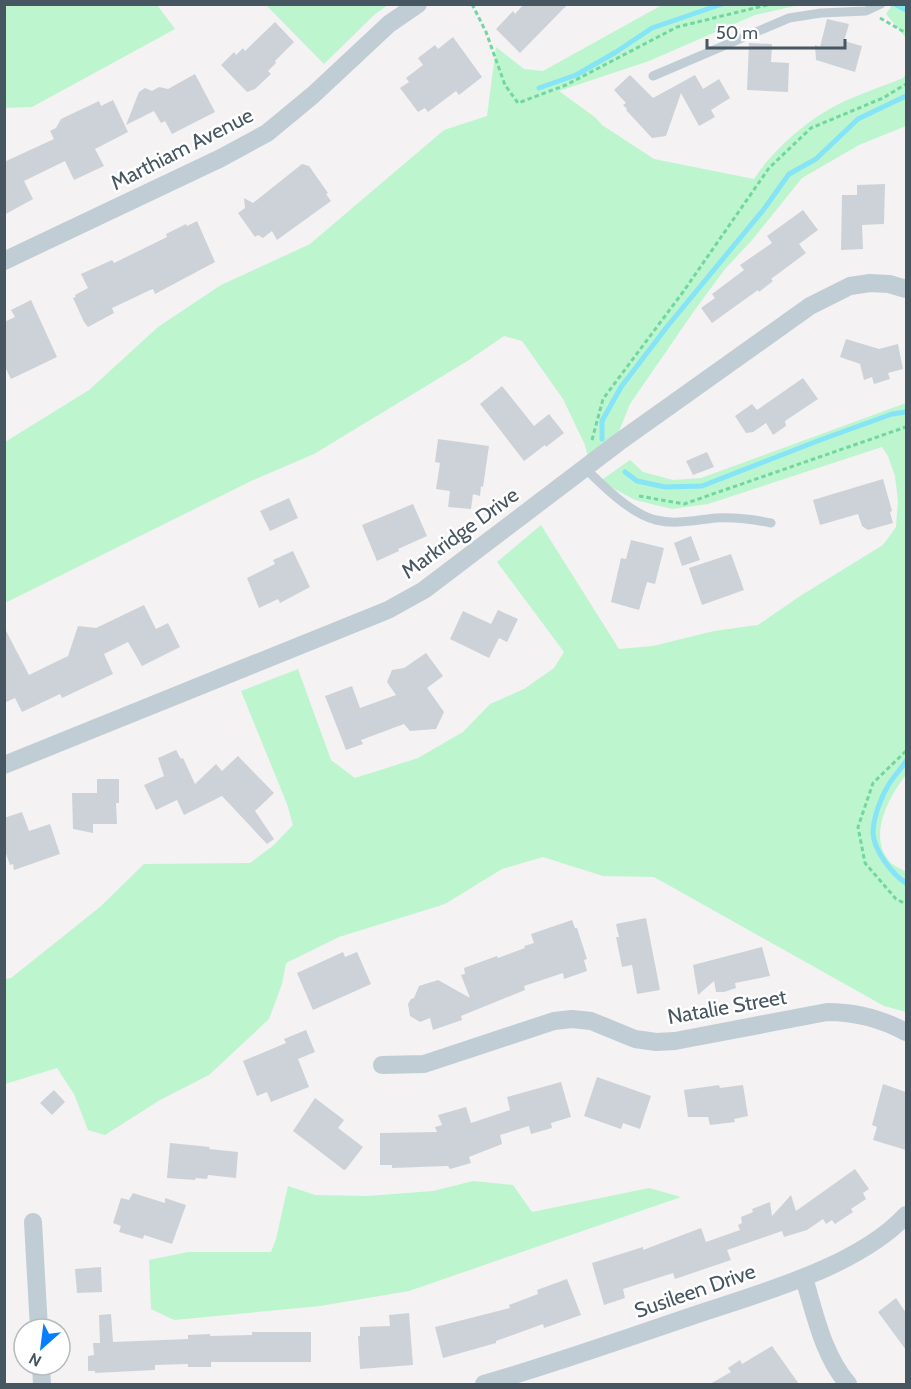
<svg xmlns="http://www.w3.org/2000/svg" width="911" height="1389" font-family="Cabin,sans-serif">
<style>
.green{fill:#bdf5cf}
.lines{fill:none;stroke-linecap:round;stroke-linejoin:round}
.stream{stroke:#85e5f6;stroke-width:5}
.building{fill:#cdd2d8}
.path{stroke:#71d79f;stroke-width:3;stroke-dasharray:4.5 3;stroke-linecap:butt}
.lane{stroke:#c1cdd5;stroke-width:9}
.street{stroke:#c1cdd5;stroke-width:18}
.labels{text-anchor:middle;stroke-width:5;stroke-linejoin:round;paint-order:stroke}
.street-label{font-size:21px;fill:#475762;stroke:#fff}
</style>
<rect width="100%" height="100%" fill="#f4f2f2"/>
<g class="green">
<path d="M4,5H157L175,29L32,107L5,108Z"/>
<path d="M266,5H388L375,14L324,64Z"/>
<path d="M662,5H856H799L755,15L649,61L559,91L596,118L602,125L654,159L754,179C772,151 807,120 837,105C858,94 882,87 903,78L906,74V126L859,145L802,178L753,239L725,269L694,311L630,404L618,434L588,457L585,445L563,399L522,341L504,336L469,360L314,454L249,482L5,603V442L89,390L158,327L221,285L310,244L444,130L487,116L496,47L524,69L543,71Z"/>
<path d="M892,5H906V38L886,14Z"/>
<path d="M906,403V775C889,796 867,837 890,862C894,866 902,869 906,872V1012L884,1006L654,877L603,876L543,857L502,869L445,904L339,937L286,963L282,984L269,1019L209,1075L160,1100L105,1135L88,1130L74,1094L57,1068L5,1084V979L11,978L100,907L144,864L250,863L274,845L293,825L287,804L241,691L298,669L331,760L355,778L418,758L463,732L490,704L524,689L554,668L564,652L497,562L541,525L619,649L653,646L714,631L758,625L800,596L883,545L896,527L898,501L895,476L888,456L882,447L708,504L672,509L635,500L600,481L630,460L643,472L673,480L701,478Z"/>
<path d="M473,1181L513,1185L532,1212L649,1188L681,1197L409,1291L320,1306L174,1320L151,1309L149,1260L188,1252H271L276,1239L288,1186L315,1195L367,1196L433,1191Z"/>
</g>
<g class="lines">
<g class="stream">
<path d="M895,4L906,10"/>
<path d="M539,88L576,75L616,52L652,28L722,4"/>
<path d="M602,439V421L621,387L666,328L764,209L789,174L816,159L858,119L906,96"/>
<path d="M625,472L637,481L665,487L702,486L820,440L892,414L906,412"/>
<path d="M906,761C901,769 894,776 889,784C881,797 873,818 873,833C874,851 893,875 906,883"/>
</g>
</g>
<g class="building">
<path d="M524,4H568L520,53L496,29L513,11L515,14Z"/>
<path d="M827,19L849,24L844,41L862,46L855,72L816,60L815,45L820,47Z"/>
<path d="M275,22L294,42L275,61L276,63L268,71L271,74L255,89L247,92L221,65L234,52L236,55L243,48L245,51Z"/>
<path d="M453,37L482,77L459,95L456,91L428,112L425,108L418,112L400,88L409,82L406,78L423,65L418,58L435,45L438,49Z"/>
<path d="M749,43L772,44L771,62L789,63L788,92L747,90Z"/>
<path d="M195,74L215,112L172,134L165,121L161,123L154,111L126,125L139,92L145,88L152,91L159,87L168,89Z"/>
<path d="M630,75L653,98L695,75L703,89L719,79L730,98L711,110L715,117L699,126L681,93L666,136L652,138L626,110L627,109L623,105L626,103L614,90Z"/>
<path d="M113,100L128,132L95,149L104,166L74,180L65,161L24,181L33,199L4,215V162L54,139L50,131L56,128L61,119L99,101L101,106Z"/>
<path d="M302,164L309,166L328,193L326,194L331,201L277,240L272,231L263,238L258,235L255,237L238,213L245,208L244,198L253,203Z"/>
<path d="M885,184L884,224L862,225L863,249L841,250L842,195H857V185Z"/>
<path d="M803,210L818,230L799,244L806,253L771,279L773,281L759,292L758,290L712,323L701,308L715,298L712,294L744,270L740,265L772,243L767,236Z"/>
<path d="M197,221L215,262L155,294L153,289L150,290L125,302L112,308L114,313L88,327L84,322L73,298L76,297L75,295L88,288L81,274L112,260L114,263L167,237L166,234L186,224L187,226Z"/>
<path d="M31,300L57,357L11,379L4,365V322L15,317L11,310Z"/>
<path d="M846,339L879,349L898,344L903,369L888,373L890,379L874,384L872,377L864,380L860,364L840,357Z"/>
<path d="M803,378L818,399L785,421L786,426L773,435L766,423L753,432L746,433L735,416L752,404L757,410Z"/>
<path d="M502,386L534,426L549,414L564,433L546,447L545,445L524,461L480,404Z"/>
<path d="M438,439L489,446L483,487L481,486L480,496L473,494L471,509L448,507L450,491L436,489L440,463L435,462Z"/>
<path d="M707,452L714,467L693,475L686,461Z"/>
<path d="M883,479L892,511L890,512L893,523L868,530L862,526L858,514L820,525L813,500Z"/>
<path d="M289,498L298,518L270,531L260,511Z"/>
<path d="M413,504L427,536L398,549L399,551L377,561L362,525Z"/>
<path d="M691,536L700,560L682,566L674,543Z"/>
<path d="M631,540L664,548L655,584L647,582L639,610L611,602L621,558L626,559Z"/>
<path d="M293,551L310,587L280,603L278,599L259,608L247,578L275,564L273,560Z"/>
<path d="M731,554L744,590L702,605L689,568Z"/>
<path d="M144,605L156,629L168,623L180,647L142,666L128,642L104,654L113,674L62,698L60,694L22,712L15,698L4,703V627L29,675L68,656L78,626L96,628Z"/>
<path d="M498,610L518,619L507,642L499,638L489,658L450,639L463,611L491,624Z"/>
<path d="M426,653L443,676L427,688L444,712L436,729L410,731L404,724L361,740L363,744L346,750L325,696L352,686L360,708L396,695L387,682L392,670L404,668Z"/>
<path d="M176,750L181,759L183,758L195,784L216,764L222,771L238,756L274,793L255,811L274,839L267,844L222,796L184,815L177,800L156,810L144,785L164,776L158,758Z"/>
<path d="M97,779H119V803H116L117,824H93V833L73,829L72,793H97Z"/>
<path d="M22,812L29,831L50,824L60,854L14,870L13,864L10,865L4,848V818Z"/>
<path d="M646,918L660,990L637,994L632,965L622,967L616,937H619L616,924Z"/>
<path d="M572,920L575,928H577L587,959L584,960L587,971L564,979L563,973L524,986L525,990L461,1016L462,1020L433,1030L430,1018L420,1022L410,1016L408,1004L411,999L414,998L419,986L438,980L470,998L461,975L465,974L464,968L497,956L498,958L525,948L524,946L534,943L531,934Z"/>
<path d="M762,947L770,976L735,983L736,988L724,992H716L714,981L698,995L693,965Z"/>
<path d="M343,952L345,957L357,952L371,984L313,1010L297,973Z"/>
<path d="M306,1030L315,1052L298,1059L309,1087L271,1102L267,1092L257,1096L243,1061L286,1043L284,1039Z"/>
<path d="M597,1077L651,1096L640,1129L623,1123L621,1129L584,1116Z"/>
<path d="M561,1082L571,1117L551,1123L552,1128L531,1134L529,1126L500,1135L502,1144L469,1157L471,1163L450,1169L448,1166L392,1168V1165H380V1133L437,1132L435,1127L442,1125L438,1115L466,1107L471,1123L510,1110L507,1097Z"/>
<path d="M883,1084L906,1092V1150L873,1140L877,1127L872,1125Z"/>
<path d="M719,1085L720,1088L743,1085L748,1116L734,1119L735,1122L710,1125L708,1117H688L684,1090Z"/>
<path d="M54,1090L65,1102L52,1115L40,1103Z"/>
<path d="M315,1098L344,1120L338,1128L363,1147L346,1169L344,1170L293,1131Z"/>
<path d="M170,1143L210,1147L209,1149L238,1152L236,1178L208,1175L207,1179L196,1178L195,1180L167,1178Z"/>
<path d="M855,1169L869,1189L863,1193L866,1199L851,1209L853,1212L835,1224L832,1220L826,1224L823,1219L807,1230L784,1237L782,1231L727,1250L731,1260L675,1279L673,1273L623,1289L625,1298L604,1305L592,1263L643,1247V1250L701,1228L706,1242L740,1230L738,1225L742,1223L741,1217L753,1212L752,1209L770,1202L772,1216L791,1195L796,1211Z"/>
<path d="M133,1193L165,1203V1198L186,1205L172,1244L144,1235L143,1239L119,1232L121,1226L113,1223L121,1198L129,1200Z"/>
<path d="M101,1267L102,1292L77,1293L75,1269Z"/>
<path d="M567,1279L581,1315L544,1328L543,1324L496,1341V1343L443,1358L435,1327L510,1308L509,1305L538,1294L537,1290Z"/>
<path d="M896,1298L906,1313V1350L878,1312Z"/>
<path d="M409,1313L413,1365L360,1369L358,1336H360V1327L390,1326L389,1315Z"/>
<path d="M111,1314L113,1342L188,1339V1335L210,1334V1336L252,1335V1332H311V1362H211V1367H188V1364L155,1365V1370L95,1373V1371H88V1356L94,1355L93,1343H100L99,1315Z"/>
<path d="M772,1346L799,1384H710L731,1372L728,1368L740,1360L742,1364Z"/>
</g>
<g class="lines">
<g class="path">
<path d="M472,4L486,32L505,85L518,103L566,85L677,27L771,4"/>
<path d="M880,18L906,33"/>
<path d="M592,440L603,399L683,292L769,168L811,128L883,98L906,84"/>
<path d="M639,496L684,504L906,427"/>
<path d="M906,751L873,783L858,827L865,863L896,899L906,904"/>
</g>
<g class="lane">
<path d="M653,76L789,18L821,13L866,11L881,4"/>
<path d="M585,468C603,486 631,514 656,520C676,525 695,520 716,518C735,517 752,519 771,523"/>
</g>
<g class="street">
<path d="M4,261L221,158L267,133L313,95L389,24L418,4"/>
<path d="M4,765L388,610L424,590L619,442L810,306L850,286L870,283L889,284L906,289"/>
<path d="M382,1065L424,1064L554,1021L572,1019L591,1021L635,1039L656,1042L675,1041L827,1012C856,1012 880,1018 906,1032"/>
<path d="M33,1222L39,1329"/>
<path d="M804,1278C815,1314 823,1355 848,1384"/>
<path d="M41,1365L42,1384"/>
<path d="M484,1384C553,1364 621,1340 689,1317C756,1294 857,1268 906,1215"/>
</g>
</g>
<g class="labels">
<g class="street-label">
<text transform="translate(182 149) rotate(-27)" y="7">Marthiam Avenue</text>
<text transform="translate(460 533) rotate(-36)" y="7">Markridge Drive</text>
<text transform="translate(727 1007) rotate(-10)" y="7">Natalie Street</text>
<text transform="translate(695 1291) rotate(-19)" y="7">Susileen Drive</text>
</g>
</g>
<rect width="911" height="1389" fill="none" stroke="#475762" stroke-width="12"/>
<g transform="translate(42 1347) rotate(208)"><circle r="28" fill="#ffffff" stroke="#b5bcc0" stroke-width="1.5"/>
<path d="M0-4.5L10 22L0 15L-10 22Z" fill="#057efb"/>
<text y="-9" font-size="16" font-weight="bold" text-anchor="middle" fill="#475762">N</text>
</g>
<path d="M707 39v9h138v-9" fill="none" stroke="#475762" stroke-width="3"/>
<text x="716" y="39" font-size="18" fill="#475762" stroke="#ffffff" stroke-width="4.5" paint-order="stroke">50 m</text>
</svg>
